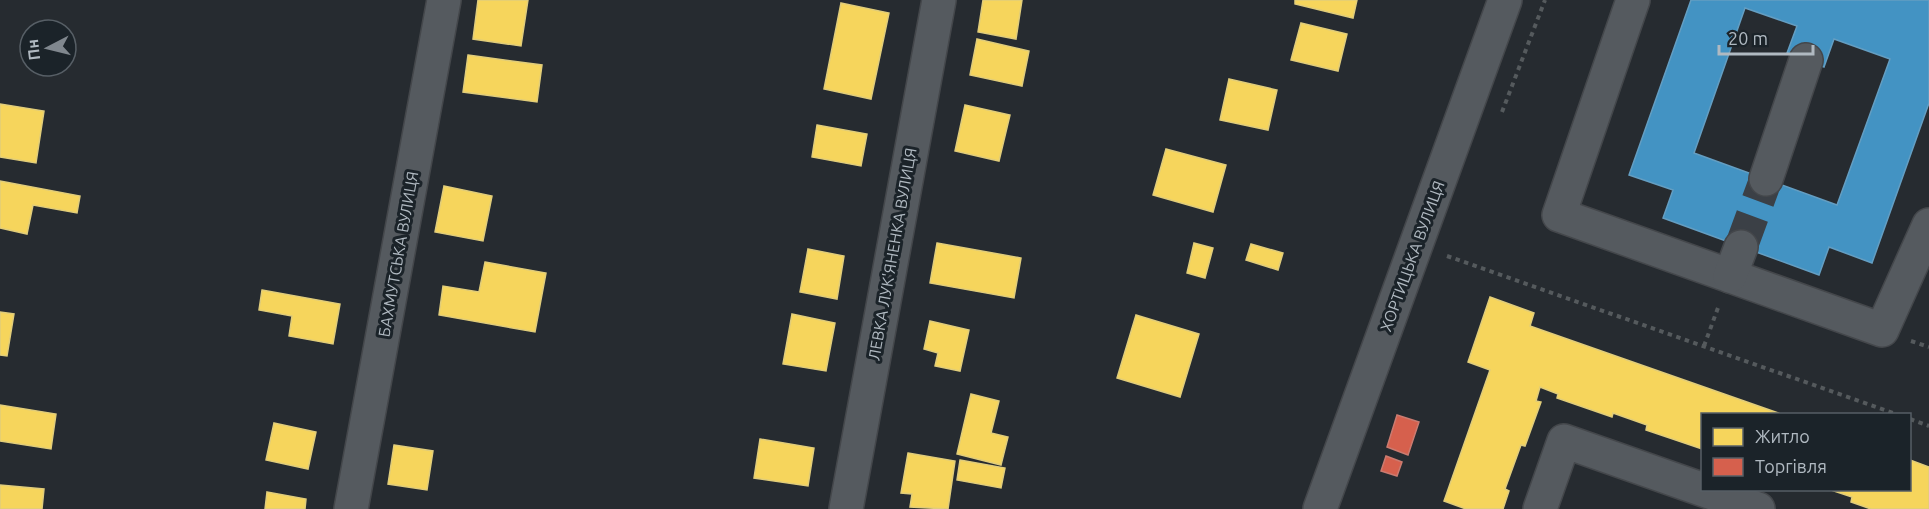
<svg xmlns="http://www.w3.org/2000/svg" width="1929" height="509" font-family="Ubuntu,sans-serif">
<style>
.homes{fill:#f6d55c;stroke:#e1cd7a;stroke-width:1.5}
.shops{fill:#d6604d;stroke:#cb7b70;stroke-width:1.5}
.schools{fill:#4393c3;stroke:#649ec2;stroke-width:1.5;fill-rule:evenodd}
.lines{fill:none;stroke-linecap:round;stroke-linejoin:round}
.minor-tunnel{stroke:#3b4046;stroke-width:33;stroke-dasharray:33 16;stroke-linecap:butt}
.minor-casing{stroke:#44474b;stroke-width:36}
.path{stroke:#555a5d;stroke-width:4;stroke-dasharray:4.5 4.5;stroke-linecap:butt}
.minor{stroke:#555a5f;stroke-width:33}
.labels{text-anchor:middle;stroke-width:6;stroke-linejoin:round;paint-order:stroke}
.street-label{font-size:16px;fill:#b0b9c1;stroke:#1b2329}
</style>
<rect width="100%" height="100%" fill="#262b30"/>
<g class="homes">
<path d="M478,0H528L521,46L473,39Z"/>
<path d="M983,0H1022L1016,39L978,32Z"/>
<path d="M1295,0H1357L1353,18L1295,4Z"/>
<path d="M841,3L889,13L871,99L824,89Z"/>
<path d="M1301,23L1347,34L1338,71L1291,60Z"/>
<path d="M977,39L1029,51L1022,86L970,75Z"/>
<path d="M468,55L542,65L537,102L463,92Z"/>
<path d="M1229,79L1277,90L1268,130L1220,120Z"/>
<path d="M0,104L44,111L36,163L0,157Z"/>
<path d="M965,105L1010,115L999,161L955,151Z"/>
<path d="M817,125L867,134L861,166L812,157Z"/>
<path d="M1166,149L1226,165L1213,212L1153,195Z"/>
<path d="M0,181L80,196L77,213L33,205L27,234L0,228Z"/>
<path d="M444,186L492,196L483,241L435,232Z"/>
<path d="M937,243L1021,258L1014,298L930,283Z"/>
<path d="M1194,243L1213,248L1205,278L1187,273Z"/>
<path d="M1251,244L1283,253L1278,270L1246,260Z"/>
<path d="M808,249L844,256L837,299L800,292Z"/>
<path d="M485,262L546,273L535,332L439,315L443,286L479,292Z"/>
<path d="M262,290L340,304L333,344L289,336L292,316L259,310Z"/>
<path d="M1490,297L1534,313L1530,326L1781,414H1702V449L1646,430L1647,425L1613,413L1612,417L1557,398L1558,394L1540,387L1536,401L1541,402L1525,446L1521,445L1505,489L1509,491L1503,509H1466L1444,501L1490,370L1468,362Z"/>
<path d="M0,312L14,314L7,356L0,355Z"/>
<path d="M792,314L835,323L826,371L783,364Z"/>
<path d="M1136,315L1199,334L1180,397L1117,378Z"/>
<path d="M930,321L969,330L960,371L935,366L938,353L924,349Z"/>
<path d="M971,394L999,401L991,433L1008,437L1001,465L957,454Z"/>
<path d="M0,405L56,414L51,449L0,441Z"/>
<path d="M274,423L316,432L308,469L266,460Z"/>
<path d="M760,439L814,448L808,486L754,478Z"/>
<path d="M394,445L433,451L427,490L388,484Z"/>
<path d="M908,453L955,461L948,509L910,507L912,494L901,493Z"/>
<path d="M960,460L1005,468L1001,488L957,480Z"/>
<path d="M1910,460L1929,467V509H1871L1851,502L1852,497L1831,490H1910Z"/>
<path d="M0,485L44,489L42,509H0Z"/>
<path d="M267,492L306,499L305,509H265Z"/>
</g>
<g class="shops">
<path d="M1397,415L1419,422L1408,455L1387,447Z"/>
<path d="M1386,456L1402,462L1397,476L1381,471Z"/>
</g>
<path class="schools" d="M1691,0H1929V103L1872,263L1829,247L1819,275L1663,218L1673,190L1629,175ZM1745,8L1797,26L1787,53L1824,67L1834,39L1890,59L1837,205L1694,153Z"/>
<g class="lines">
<path class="minor-tunnel" d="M1741,247L1766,179"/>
<g class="minor-casing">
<g id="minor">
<path d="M1633,0L1559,215L1882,330L1929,225"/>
<path d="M1766,179L1806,60"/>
<path d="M1730,276L1741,247"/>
<path d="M351,509L444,0"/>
<path d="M846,509L939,0"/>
<path d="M1320,509L1505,0"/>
<path d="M1540,509L1564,441L1758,509"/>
</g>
</g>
<g class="path">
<path d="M1502,112L1545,0"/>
<path d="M1447,256L1896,414"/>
<path d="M1911,341L1929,347"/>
<path d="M1704,346L1719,305"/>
<path d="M1910,419L1929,426"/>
</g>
<use href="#minor" class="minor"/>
</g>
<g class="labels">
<g class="street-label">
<text transform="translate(398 254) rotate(-80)" y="6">БАХМУТСЬКА ВУЛИЦЯ</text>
<text transform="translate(892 254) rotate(-80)" y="6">ЛЕВКА ЛУК'ЯНЕНКА ВУЛИЦЯ</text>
<text transform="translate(1412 256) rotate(-70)" y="6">ХОРТИЦЬКА ВУЛИЦЯ</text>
</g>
</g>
<rect x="1701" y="413" width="210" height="78" fill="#1b2329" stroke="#575f66" stroke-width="1.5"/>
<rect x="1713" y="428" width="30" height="18" fill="#f6d55c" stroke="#575f66" stroke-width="1.5"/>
<text x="1755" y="443" font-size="18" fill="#b0b9c1">Житло</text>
<rect x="1713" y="458" width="30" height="18" fill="#d6604d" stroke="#575f66" stroke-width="1.5"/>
<text x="1755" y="473" font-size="18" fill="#b0b9c1">Торгівля</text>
<g transform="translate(48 48) rotate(263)"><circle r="28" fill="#1b2329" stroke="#575f66" stroke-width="1.5"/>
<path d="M0-4.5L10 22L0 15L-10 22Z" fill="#80878e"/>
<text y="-9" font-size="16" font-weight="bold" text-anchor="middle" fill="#b0b9c1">Пн</text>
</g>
<path d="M1719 45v9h94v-9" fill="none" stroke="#b0b9c1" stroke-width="3"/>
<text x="1728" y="45" font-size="18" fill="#b0b9c1" stroke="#1b2329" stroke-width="4.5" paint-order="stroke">20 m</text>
</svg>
